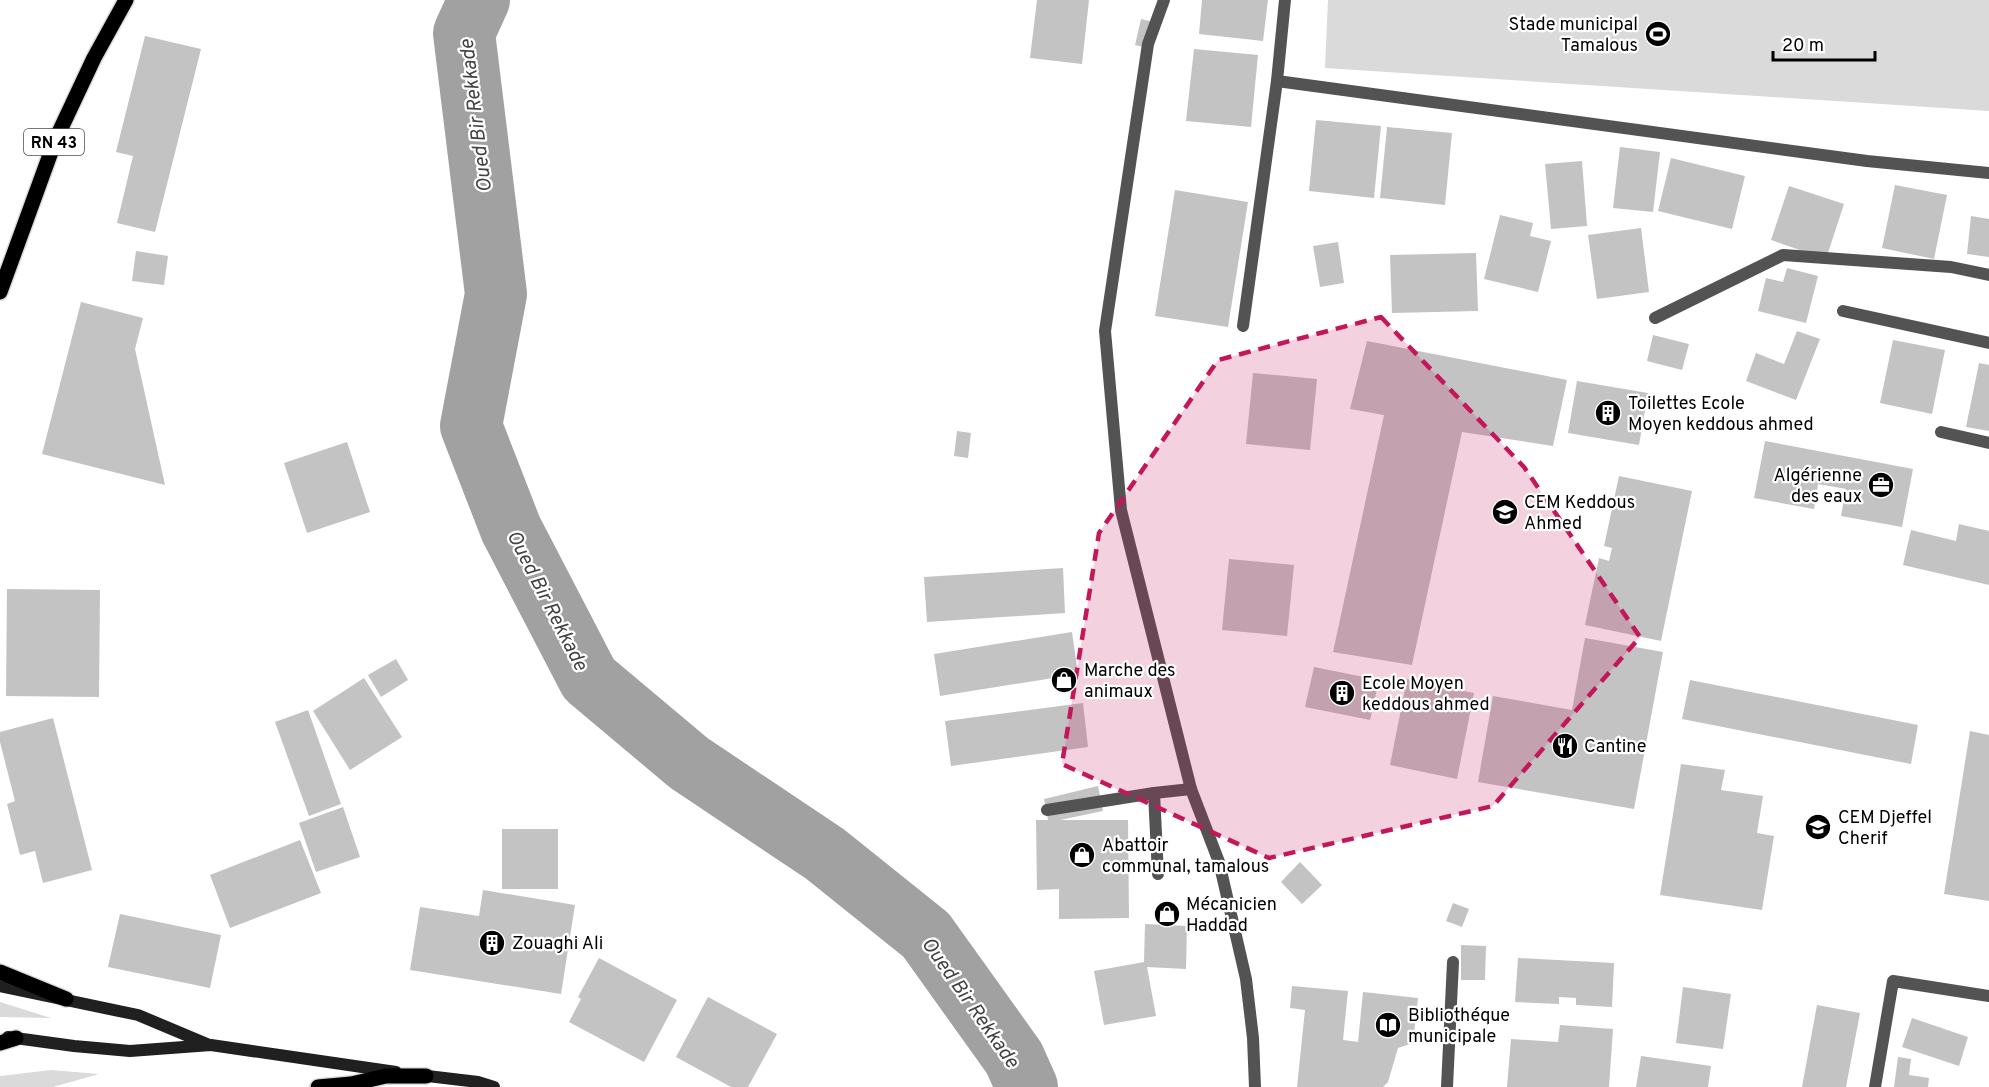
<svg xmlns="http://www.w3.org/2000/svg" width="1989" height="1087" font-family="Overpass,sans-serif">
<style>
.grass{fill:#dadada}
.lines{fill:none;stroke-linecap:round;stroke-linejoin:round}
.river{stroke:#a1a1a1;stroke-width:62}
.building{fill:#c3c3c3}
.primary-casing{stroke:#dbdbdb;stroke-width:18}
.lane{stroke:#535353;stroke-width:12}
.street{stroke:#535353;stroke-width:12}
.secondary{stroke:#202020;stroke-width:12}
.primary{stroke:#000;stroke-width:15}
.marked{fill:#c2185b;fill-opacity:0.2;stroke:#c2185b;stroke-width:4.5;stroke-dasharray:12 8;stroke-linejoin:round}
.labels{text-anchor:middle;stroke-width:4.5;stroke-linejoin:round;paint-order:stroke}
.shield{fill:#fff;stroke:#4c4c4c;stroke-width:1.5}
.shield-label{font-size:16px;font-weight:bold;fill:#000}
.poi-label{font-size:18px;fill:#000;stroke:#fff;text-anchor:start}
.water-label{font-size:20px;font-style:italic;fill:#424242;stroke:#fff}
</style>
<rect width="100%" height="100%" fill="#fff"/>
<g class="grass">
<path d="M1328,0H1989V111L1325,68Z"/>
<path d="M0,1002L51,1018L0,1017Z"/>
<path d="M51,1070L99,1074L53,1087H0V1076Z"/>
</g>
<g class="lines">
<path class="river" d="M479,0L464,33L496,294L471,426L511,529L589,679L689,763L825,854L926,935L1014,1058L1027,1087"/>
</g>
<g class="building">
<path d="M1037,0H1089L1082,64L1030,58Z"/>
<path d="M1202,0H1268L1263,41L1199,34Z"/>
<path d="M1141,19L1154,22L1148,48L1135,45Z"/>
<path d="M145,36L201,49L155,232L117,223L133,156L116,152Z"/>
<path d="M1194,49L1258,55L1251,127L1186,121Z"/>
<path d="M1316,120L1381,126L1374,198L1309,191Z"/>
<path d="M1387,127L1452,133L1445,205L1380,198Z"/>
<path d="M1620,147L1660,152L1653,212L1613,208Z"/>
<path d="M1671,158L1745,176L1732,229L1658,211Z"/>
<path d="M1582,161L1587,226L1551,229L1545,164Z"/>
<path d="M1895,185L1947,195L1934,259L1882,248Z"/>
<path d="M1789,186L1844,204L1826,259L1771,240Z"/>
<path d="M1175,190L1248,202L1228,327L1155,316Z"/>
<path d="M1500,215L1533,223L1530,236L1551,241L1538,292L1484,279Z"/>
<path d="M1971,216L1989,219V257L1967,254Z"/>
<path d="M1641,228L1649,292L1597,299L1588,235Z"/>
<path d="M1338,242L1344,283L1320,287L1313,246Z"/>
<path d="M136,251L168,256L164,285L132,281Z"/>
<path d="M1476,253L1478,311L1392,313L1390,255Z"/>
<path d="M1787,268L1818,276L1806,323L1758,311L1766,278L1783,282Z"/>
<path d="M81,302L143,318L135,349L165,485L42,454Z"/>
<path d="M1797,331L1820,339L1796,400L1746,381L1756,353L1784,364Z"/>
<path d="M1653,335L1689,344L1682,370L1647,361Z"/>
<path d="M1893,340L1945,350L1932,414L1880,403Z"/>
<path d="M1367,341L1567,380L1553,446L1462,432L1412,665L1333,652L1384,415L1350,409Z"/>
<path d="M1979,363L1989,365V431L1966,427Z"/>
<path d="M1253,373L1317,379L1310,450L1246,444Z"/>
<path d="M1577,381L1648,393L1639,445L1568,433Z"/>
<path d="M957,431L971,433L968,458L954,456Z"/>
<path d="M1765,441L1913,469L1902,527L1841,516L1846,489L1818,484L1814,509L1754,498Z"/>
<path d="M347,442L370,512L307,533L284,463Z"/>
<path d="M1619,476L1692,491L1661,641L1585,625L1599,558L1609,561L1612,548L1604,546Z"/>
<path d="M1959,524L1989,531V585L1903,565L1911,530L1956,541Z"/>
<path d="M1229,559L1294,565L1287,636L1222,630Z"/>
<path d="M1063,568L1065,613L927,622L924,577Z"/>
<path d="M7,589L100,590L99,697L6,696Z"/>
<path d="M1072,632L1078,674L940,696L934,654Z"/>
<path d="M1585,638L1663,652L1634,809L1478,782L1493,696L1572,710Z"/>
<path d="M396,659L408,680L381,697L368,675Z"/>
<path d="M1314,667L1379,680L1370,720L1305,707Z"/>
<path d="M364,678L402,737L350,770L313,711Z"/>
<path d="M1407,679L1474,693L1457,779L1390,765Z"/>
<path d="M1690,680L1918,725L1911,764L1682,719Z"/>
<path d="M1083,703L1088,747L951,766L945,721Z"/>
<path d="M308,710L341,804L309,816L275,722Z"/>
<path d="M53,718L92,870L43,883L35,851L20,855L7,804L15,801L0,742V732Z"/>
<path d="M1970,731L1989,735V901L1944,894Z"/>
<path d="M1681,764L1725,770L1721,790L1763,796L1757,833L1774,836L1762,910L1660,895Z"/>
<path d="M1098,786L1103,811L1060,820H1128L1129,918L1059,919V889L1037,890L1036,820H1048L1044,799Z"/>
<path d="M343,807L360,857L316,872L299,823Z"/>
<rect x="502" y="829" width="56" height="60"/>
<path d="M300,840L321,893L230,928L210,875Z"/>
<path d="M1300,862L1322,885L1302,904L1281,882Z"/>
<path d="M483,890L575,905L561,994L410,970L420,907L479,916Z"/>
<path d="M1453,903L1469,909L1462,927L1446,921Z"/>
<path d="M120,914L221,935L210,988L108,967Z"/>
<path d="M1145,924L1187,926L1186,969L1147,967L1156,1016L1104,1025L1094,971L1144,962Z"/>
<path d="M1461,945L1486,946L1485,980H1461Z"/>
<path d="M599,958L677,1000L644,1062L569,1022L581,999L578,997Z"/>
<path d="M1518,958L1614,963L1612,1007L1576,1005V998L1559,997V1004L1515,1002Z"/>
<path d="M1292,986L1348,991L1343,1040L1358,1042L1363,992L1418,998L1413,1043L1398,1048L1388,1082L1383,1087H1297L1305,1010L1290,1008Z"/>
<path d="M1683,987L1731,994L1723,1049L1676,1043Z"/>
<path d="M708,997L777,1034L748,1087H731L676,1057Z"/>
<path d="M1817,1005L1860,1013L1846,1087H1802Z"/>
<path d="M1912,1018L1968,1037L1959,1066L1902,1047Z"/>
<path d="M1560,1025L1613,1029L1609,1087H1507L1511,1039L1558,1042Z"/>
<path d="M1641,1056L1711,1066L1708,1087H1636Z"/>
<path d="M1898,1057L1911,1059L1909,1075L1929,1078L1928,1087H1894Z"/>
</g>
<g class="lines">
<g class="primary-casing">
<g id="primary">
<path d="M0,292L55,141L94,58L126,0"/>
<path d="M0,972L66,999"/>
<path d="M0,1043L16,1038"/>
<path d="M318,1087L351,1084L386,1076H426"/>
</g>
</g>
<g class="lane">
<path d="M1843,311L1989,343"/>
<path d="M1655,318L1783,255L1951,267L1989,275"/>
<path d="M1047,810L1154,793"/>
<path d="M1158,874L1154,793L1191,789"/>
</g>
<g class="street">
<path d="M1164,0L1148,44L1105,331L1121,510L1191,789L1219,862L1246,979L1253,1038L1255,1087"/>
<path d="M1285,0L1277,81L1867,161L1989,173"/>
<path d="M1243,326L1277,81"/>
<path d="M1941,432L1989,443"/>
<path d="M1447,1087L1453,962"/>
<path d="M1875,1087L1893,981L1989,996"/>
</g>
<g class="secondary">
<path d="M0,986L138,1015L207,1044"/>
<path d="M8,1037L74,1046L130,1051L211,1045L396,1072"/>
<path d="M419,1075L478,1082L494,1087"/>
</g>
<use href="#primary" class="primary"/>
</g>
<path class="marked" d="M1381,317L1524,467L1640,637L1493,806L1269,858L1062,764L1099,533L1218,360Z"/>
<defs>
<g id="stadium-disc" transform="scale(1.35)"><circle r="9.5" fill="#000" stroke="#fff"/><path d="M0-5a6.5 5 0 1 0 0 10a6.5 5 0 1 0 0-10ZM-3.5-1.8h7v3.6h-7Z" fill="#fff"/></g>
<g id="building-disc" transform="scale(1.35)"><circle r="9.5" fill="#000" stroke="#fff"/><path d="M-4-6H4V6H1V3H-1V6H-4ZM-2.5-4.3h1.7v1.8h-1.7ZM.8-4.3h1.7v1.8H.8ZM-2.5-1h1.7V.8h-1.7ZM.8-1h1.7V.8H.8Z" fill="#fff"/></g>
<g id="office-disc" transform="scale(1.35)"><circle r="9.5" fill="#000" stroke="#fff"/><path d="M-6-3h4V-5.5h4V-3h4V5H-6ZM-1-4.5V-3h2v-1.5ZM-6 0V1H6V0Z" fill="#fff"/></g>
<g id="school-disc" transform="scale(1.35)"><circle r="9.5" fill="#000" stroke="#fff"/><path d="M0-5L7-2L0 1L-7-2ZM-4 1L0 2.5L4 1V4Q0 6-4 4Z" fill="#fff"/></g>
<g id="shop-disc" transform="scale(1.35)"><circle r="9.5" fill="#000" stroke="#fff"/><path d="M-5-2.5h2.3a2.7 3.5 0 0 1 5.4 0H5L5.5 6h-11ZM-1.5-2.5h3a1.5 2.3 0 0 0-3 0Z" fill="#fff"/></g>
<g id="restaurant-disc" transform="scale(1.35)"><circle r="9.5" fill="#000" stroke="#fff"/><path d="M-5-6h1v4h1v-4h1v4h1v-4h1v5L-1.5 .5V6h-2V.5L-5-1ZM5-6V6H3V1.5H1.5Q1.5-4 5-6Z" fill="#fff"/></g>
<g id="library-disc" transform="scale(1.35)"><circle r="9.5" fill="#000" stroke="#fff"/><path d="M-6-4Q-3-5.5-.7-3.5V5Q-3 3-6 4ZM6-4Q3-5.5 .7-3.5V5Q3 3 6 4Z" fill="#fff"/></g>
</defs>
<g fill-rule="evenodd">
<use href="#stadium-disc" x="1658" y="34"/>
<use href="#building-disc" x="1608" y="413"/>
<use href="#office-disc" x="1881" y="485"/>
<use href="#school-disc" x="1505" y="512"/>
<use href="#shop-disc" x="1064" y="680"/>
<use href="#building-disc" x="1342" y="693"/>
<use href="#restaurant-disc" x="1565" y="746"/>
<use href="#school-disc" x="1818" y="827"/>
<use href="#shop-disc" x="1082" y="855"/>
<use href="#shop-disc" x="1167" y="914"/>
<use href="#building-disc" x="492" y="943"/>
<use href="#library-disc" x="1388" y="1025"/>
</g>
<g class="labels">
<rect class="shield" x="24" y="129" width="60" height="26" rx="4.5"/>
<g class="shield-label">
<text x="54" y="148">RN 43</text>
</g>
<g class="poi-label">
<text x="1638" y="30" text-anchor="end">Stade municipal<tspan x="1638" dy="21">Tamalous</tspan></text>
<text x="1628" y="409">Toilettes Ecole<tspan x="1628" dy="21">Moyen keddous ahmed</tspan></text>
<text x="1862" y="481" text-anchor="end">Algérienne<tspan x="1862" dy="21">des eaux</tspan></text>
<text x="1524" y="508">CEM Keddous<tspan x="1524" dy="21">Ahmed</tspan></text>
<text x="1084" y="676">Marche des<tspan x="1084" dy="21">animaux</tspan></text>
<text x="1362" y="689">Ecole Moyen<tspan x="1362" dy="21">keddous ahmed</tspan></text>
<text x="1584" y="752">Cantine</text>
<text x="1838" y="823">CEM Djeffel<tspan x="1838" dy="21">Cherif</tspan></text>
<text x="1102" y="851">Abattoir<tspan x="1102" dy="21">communal, tamalous</tspan></text>
<text x="1186" y="910">Mécanicien<tspan x="1186" dy="21">Haddad</tspan></text>
<text x="512" y="949">Zouaghi Ali</text>
<text x="1408" y="1021">Bibliothéque<tspan x="1408" dy="21">municipale</tspan></text>
</g>
<g class="water-label">
<text transform="translate(475 116) rotate(-97)" y="7">Oued Bir Rekkade</text>
<text transform="translate(548 600) rotate(63)" y="7">Oued Bir Rekkade</text>
<text transform="translate(971 1002) rotate(55)" y="7">Oued Bir Rekkade</text>
</g>
</g>
<path d="M1773 51v9h102v-9" fill="none" stroke="#000000" stroke-width="3"/>
<text x="1782" y="51" font-size="18" fill="#000000" stroke="#ffffff" stroke-width="4.5" paint-order="stroke">20 m</text>
</svg>
